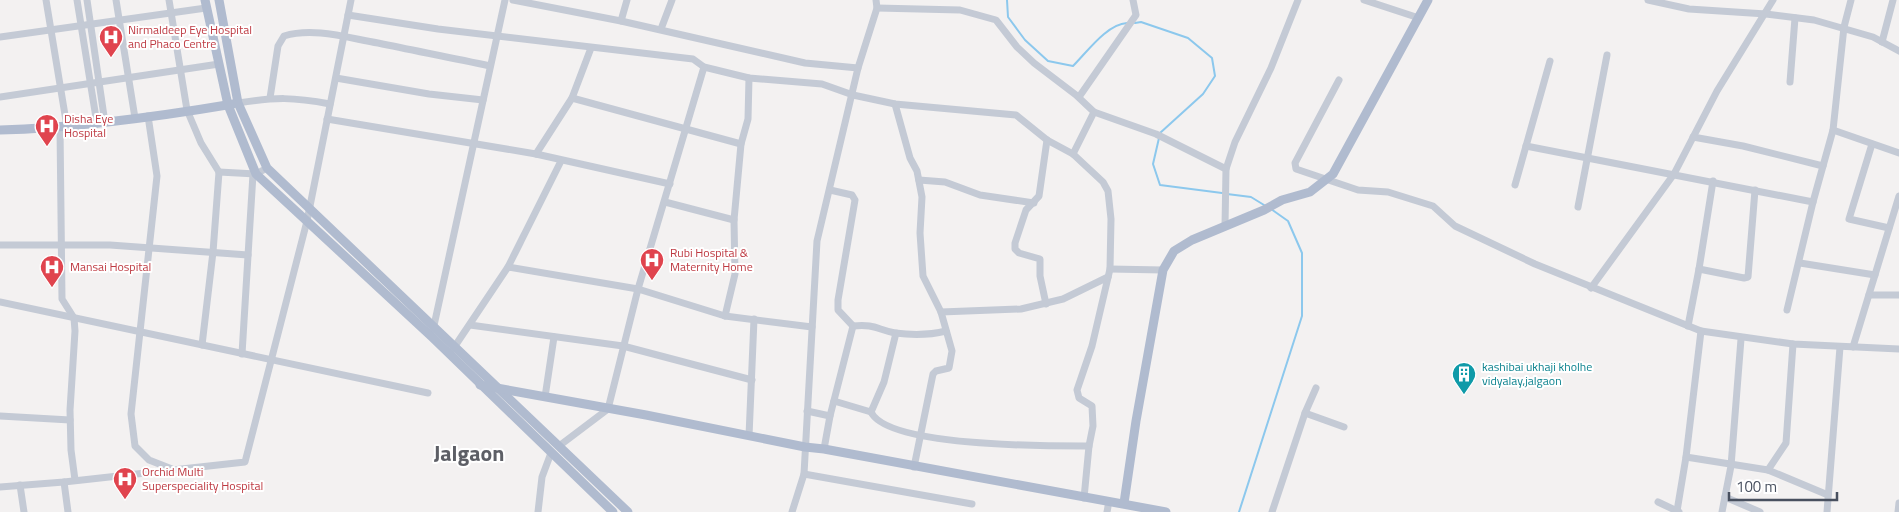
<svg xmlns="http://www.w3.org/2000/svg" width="1899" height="512" font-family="'Titillium Web',sans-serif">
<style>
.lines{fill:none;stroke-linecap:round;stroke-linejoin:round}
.stream{stroke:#8cc8ed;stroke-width:2}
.minor{stroke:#c4cad5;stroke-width:7}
.major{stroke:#b0bbcf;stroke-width:9}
.labels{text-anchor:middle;stroke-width:4;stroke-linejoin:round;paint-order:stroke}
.health-label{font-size:12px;fill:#be3a42;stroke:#fff;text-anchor:start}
.culture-label{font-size:12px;fill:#0d838f;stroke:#fff;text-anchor:start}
.town-label{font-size:22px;font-weight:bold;fill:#5d5f66;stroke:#fff}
</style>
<rect width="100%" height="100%" fill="#f3f1f1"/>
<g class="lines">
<g class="stream">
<path d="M1007,0L1008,17L1025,40L1048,61L1073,66C1087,52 1107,24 1127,23"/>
<path d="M1135,23L1141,22L1188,38L1212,58L1215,76L1203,94L1160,133"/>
<path d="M1159,138L1153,164L1160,185L1222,193"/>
<path d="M1227,194L1251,197L1264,205"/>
<path d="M1239,512L1302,316V253L1288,221L1271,209"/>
</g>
<g class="minor">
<path d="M46,0L67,127"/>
<path d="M77,0L97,124"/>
<path d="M87,0L105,123"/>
<path d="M116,0L135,118"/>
<path d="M169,0L187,110L201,143L219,172L213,252L202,345"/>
<path d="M513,0L621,21L805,63L858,68"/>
<path d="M1364,0L1419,18"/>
<path d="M1648,0L1689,9L1766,14L1814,20L1873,37L1899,51"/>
<path d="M877,8L960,10L996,20L1017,47L1034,63L1076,95L1094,112L1073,154"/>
<path d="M348,15L438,29L693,59L704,67L749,78L822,84L853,95L895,104L1016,115L1047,140L1073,154L1103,182L1108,191L1111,219L1110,269L1092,346L1077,390L1079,398L1092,406L1093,426L1089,446L1084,498"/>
<path d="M621,21L627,0"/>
<path d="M661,29L672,0"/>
<path d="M0,37L206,8"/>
<path d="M1882,42L1893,0"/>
<path d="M336,78L429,94L483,100"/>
<path d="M1339,80L1295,163L1296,169L1358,190L1388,192L1433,206L1455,226L1535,264L1701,331L1793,344L1899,349"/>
<path d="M1790,82L1795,18"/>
<path d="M0,97L219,64"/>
<path d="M1079,97L1136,15L1133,0"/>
<path d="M270,98L278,46L284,36C314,27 348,38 378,43C416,51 453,58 490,66"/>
<path d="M572,98L741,144"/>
<path d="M238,103C276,97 293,97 330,104"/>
<path d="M895,104L910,158L917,171L922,197L920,233L923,276L941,312L952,351L949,368L936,371L933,374L914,467"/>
<path d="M1094,112L1156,134L1226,169"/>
<path d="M148,116L157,176L131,414L135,446L149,460L172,469"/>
<path d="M327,119L536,154L670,184"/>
<path d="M60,128L62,299L74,318L75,331L70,410L71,450L75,480"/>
<path d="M1833,130L1844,27L1851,0"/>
<path d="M1693,137L1743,146L1823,166"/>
<path d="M1872,144L1849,219L1889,228"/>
<path d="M1526,146L1813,202"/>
<path d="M536,154L572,98L591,48"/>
<path d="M219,172L256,174L267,168"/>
<path d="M919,180L945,182L980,195L1034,203"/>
<path d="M1515,185L1550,61"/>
<path d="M665,202L734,220"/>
<path d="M1578,207L1607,55"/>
<path d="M1225,226L1226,169L1235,142L1271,68L1298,0"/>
<path d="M0,245H110L248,255"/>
<path d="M1800,263L1875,275"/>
<path d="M508,267L561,161"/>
<path d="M1110,269L1163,270"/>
<path d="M1699,269L1713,181"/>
<path d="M1591,288L1674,174L1717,91L1773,0"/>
<path d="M1869,295H1899"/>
<path d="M0,302L428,393"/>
<path d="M1046,304L1040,276V259L1019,253L1015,249V243L1026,210L1039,196L1047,140"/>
<path d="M1787,310L1813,202L1833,130L1899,153"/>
<path d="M941,312L1021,309L1063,299L1108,277"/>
<path d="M725,316L735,274L734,220L741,144L748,119L749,78"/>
<path d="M470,325L623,346L752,380"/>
<path d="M853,326C875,324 876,329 895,333C911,335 930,335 946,331"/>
<path d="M1688,326L1699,269L1744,278L1748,277L1755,190"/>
<path d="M433,330L505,0"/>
<path d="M1853,347L1899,196"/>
<path d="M453,349L508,267L638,289L725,316L812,327"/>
<path d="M242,354L253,174"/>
<path d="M545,397L554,337"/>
<path d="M834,401L871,412C888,447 1049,446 1089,446"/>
<path d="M807,411L830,416"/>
<path d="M871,412L884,382L896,333"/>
<path d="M1305,413L1344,427"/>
<path d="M0,416L70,420"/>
<path d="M749,436L754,319"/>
<path d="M559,446L608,409L638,289L704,67"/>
<path d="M824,449L830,416L853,326L838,310V300L855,200L852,195L830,190"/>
<path d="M1686,457L1768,470L1828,495"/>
<path d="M1768,470L1786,443L1793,344"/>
<path d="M804,474L972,504"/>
<path d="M64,482L68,512"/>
<path d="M20,485L24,512"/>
<path d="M0,487L64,482L245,462L307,221L351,0"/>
<path d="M1725,497L1760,512"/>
<path d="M1658,502L1679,512"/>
<path d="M1677,511L1686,457L1701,331"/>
<path d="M538,512L542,477L551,453"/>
<path d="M792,512L804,474L817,241L858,68L877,8L876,0"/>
<path d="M1107,512L1109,501"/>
<path d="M1272,512L1305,413L1316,388"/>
<path d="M1722,512L1731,466L1741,339"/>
<path d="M1827,512L1840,347"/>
<path d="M1898,512L1899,503"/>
</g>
<g class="major">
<path d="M205,0L228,105L256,174L432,337L613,512"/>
<path d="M219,0L238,103L267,168L628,512"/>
<path d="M0,130C78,128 156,117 233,104"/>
<path d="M480,385L646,415L805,447L824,449L1166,512"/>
<path d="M1124,503L1136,421L1163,270L1174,251L1192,240L1264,210L1282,200L1310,192L1333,174L1428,0"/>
</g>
</g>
<defs>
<g id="hospital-pin" transform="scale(1.25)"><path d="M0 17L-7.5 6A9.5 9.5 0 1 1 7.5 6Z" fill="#e0444e" stroke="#fff"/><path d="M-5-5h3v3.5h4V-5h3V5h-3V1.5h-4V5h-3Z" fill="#fff"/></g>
<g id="building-pin" transform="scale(1.25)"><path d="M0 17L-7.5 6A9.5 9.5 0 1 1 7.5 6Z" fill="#0f9aa8" stroke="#fff"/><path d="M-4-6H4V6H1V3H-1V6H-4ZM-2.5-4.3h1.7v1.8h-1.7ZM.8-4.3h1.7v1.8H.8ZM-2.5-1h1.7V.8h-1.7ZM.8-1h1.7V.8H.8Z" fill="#fff"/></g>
</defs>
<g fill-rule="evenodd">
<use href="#hospital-pin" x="111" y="37"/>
<use href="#hospital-pin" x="47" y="126"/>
<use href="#hospital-pin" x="652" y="260"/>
<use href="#hospital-pin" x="52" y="267"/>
<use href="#building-pin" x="1464" y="374"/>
<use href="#hospital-pin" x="125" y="479"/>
</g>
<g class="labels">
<g class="health-label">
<text x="128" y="34">Nirmaldeep Eye Hospital<tspan x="128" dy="14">and Phaco Centre</tspan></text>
<text x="64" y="123">Disha Eye<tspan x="64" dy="14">Hospital</tspan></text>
<text x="670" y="257">Rubi Hospital &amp;<tspan x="670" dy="14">Maternity Home</tspan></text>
<text x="70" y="271">Mansai Hospital</text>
<text x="142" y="476">Orchid Multi<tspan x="142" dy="14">Superspeciality Hospital</tspan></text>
</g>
<g class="culture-label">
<text x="1482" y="371">kashibai ukhaji kholhe<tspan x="1482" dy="14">vidyalay,jalgaon</tspan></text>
</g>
<g class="town-label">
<text x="469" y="461">Jalgaon</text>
</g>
</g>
<path d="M1729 492v8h108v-8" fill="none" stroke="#48505f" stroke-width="2.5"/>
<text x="1736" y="492" font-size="15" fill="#48505f" stroke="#ffffff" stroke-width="4" paint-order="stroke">100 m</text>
</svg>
